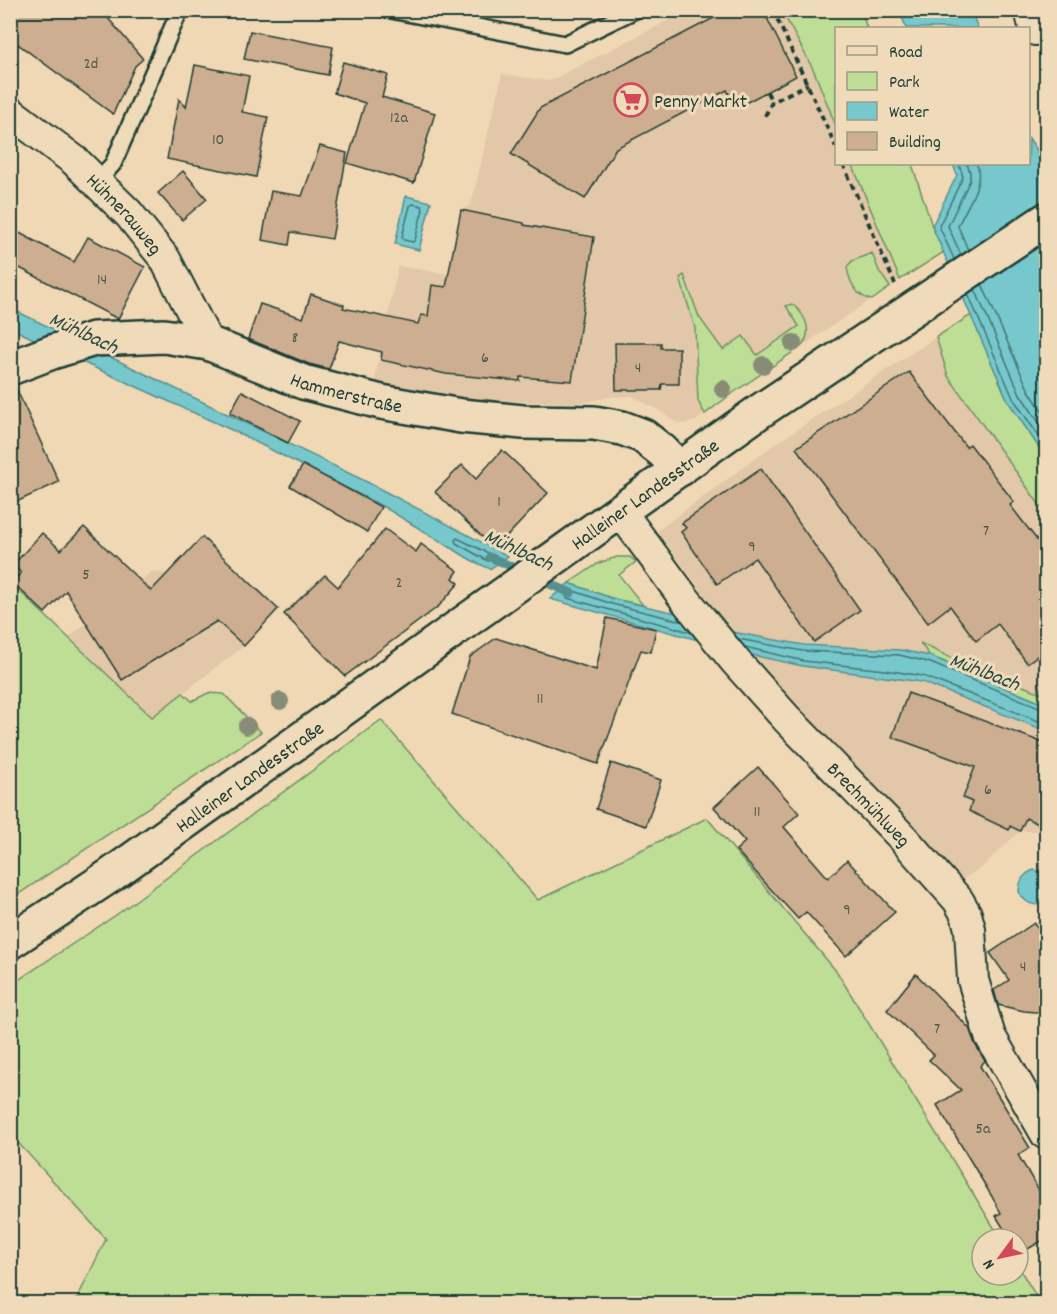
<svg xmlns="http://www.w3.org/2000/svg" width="1057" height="1314" font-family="Dekko,sans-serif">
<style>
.built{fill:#e2c8a8}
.green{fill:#bede96;stroke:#6e8e65;stroke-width:1.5}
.water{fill:#77c8cc;stroke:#54908f;stroke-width:1.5}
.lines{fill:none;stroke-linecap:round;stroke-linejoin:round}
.shore{stroke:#427571;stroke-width:1.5}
.stream{stroke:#54908f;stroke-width:9}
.building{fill:#cdae90;stroke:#1f3d34;stroke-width:1.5}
.service-casing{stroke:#1f3d34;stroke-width:20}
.minor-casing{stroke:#1f3d34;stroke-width:34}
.tertiary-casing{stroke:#1f3d34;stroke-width:38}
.secondary-casing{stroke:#1f3d34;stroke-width:38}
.path{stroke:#1f3d34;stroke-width:4;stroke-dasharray:6 4.5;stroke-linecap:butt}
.service{stroke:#efdbb9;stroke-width:15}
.minor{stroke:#efdbb9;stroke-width:30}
.tertiary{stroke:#efdbb9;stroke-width:33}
.secondary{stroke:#efdbb9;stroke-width:33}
.tree{fill:#868c74}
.labels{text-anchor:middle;stroke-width:6;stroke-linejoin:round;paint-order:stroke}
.number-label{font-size:16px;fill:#4a594b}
.poi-label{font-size:20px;fill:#1f3d34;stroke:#efdbb9;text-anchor:start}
.street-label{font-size:20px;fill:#1f3d34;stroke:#efdbb9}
.water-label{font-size:21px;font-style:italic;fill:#284b43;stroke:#efdbb9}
</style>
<rect width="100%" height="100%" fill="#f1d8b5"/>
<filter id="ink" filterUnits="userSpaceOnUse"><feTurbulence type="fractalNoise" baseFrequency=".0167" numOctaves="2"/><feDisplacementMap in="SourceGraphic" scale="12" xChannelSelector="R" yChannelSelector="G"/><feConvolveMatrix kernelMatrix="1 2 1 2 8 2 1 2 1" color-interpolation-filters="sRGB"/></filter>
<g filter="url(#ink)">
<g class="built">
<path d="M687,11H782L814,71L836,126V164H852L900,280L730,395L696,421L686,424L677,423L658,410L632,396L610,397L581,403L460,400L374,384L398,266L448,274L461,210L471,205L502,74L549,81Z"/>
<path d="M936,337L948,376L1046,514V705L930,656L900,650L804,645L732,632L657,531L775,444Z"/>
<path d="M152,571L168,574L244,646L152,717L69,637Z"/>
<path d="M752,655L803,666L922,682L1046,731V831H1020L982,867L956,884L808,723Z"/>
</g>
<g class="green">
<path d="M782,11H861L867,28H836V126L814,71Z"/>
<path d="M852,164H912L932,226L944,252L900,280Z"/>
<path d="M872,253L879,271L890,287L872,300C856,297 849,281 847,267L852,261Z"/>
<path d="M684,275L699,317L723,350L743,336L757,355L799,326L786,306L792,304C806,315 813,331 802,346L730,395L705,414L698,401L695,328L680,278Z"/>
<path d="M971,315L1008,401L1046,458V514L948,376L936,337Z"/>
<path d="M617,557H630L636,562L619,575L643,605L614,599L569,583L599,563Z"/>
<path d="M11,583L152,717L183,693L192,701L208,693L224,694L261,732L11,899Z"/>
<path d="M920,643L951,658L1046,695V705L930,656Z"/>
<path d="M381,720L538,900L707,818L837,972L1001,1239H982V1275H1018V1266L1037,1298L1034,1303H75L106,1239L11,1135V985L116,915Z"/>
</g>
<g class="water">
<path d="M900,11H971L978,28H906Z"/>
<path d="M1029,138L1046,164V458L1008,401L932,226L957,175L953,164H1028Z"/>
<path d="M406,196L431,202L419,250L395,244Z"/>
<path d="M10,308L365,481L508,556L490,569L471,560L384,507L236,432L71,357L11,328Z"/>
<path d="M569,583L614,599L676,613L732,632L804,645L900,650L930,656L1046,705V731L922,682L803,666L752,655L550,599Z"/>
<path d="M1034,870L1046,874V901C1035,909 1025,903 1019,892C1019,881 1023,874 1034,870Z"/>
</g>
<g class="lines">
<g class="shore">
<path d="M413,204L422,206L423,209L415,240L413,242L404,240L402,237L410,206Z"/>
<path d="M968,250L958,226C966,207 984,185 977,164"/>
<path d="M961,255L948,226L970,180V172L967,164"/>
<path d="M954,259L939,226L963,177L959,164"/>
<path d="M982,284L1028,389L1046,417"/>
<path d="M975,289L1020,394L1046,433"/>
<path d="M968,294L1013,398L1046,447"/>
<path d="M457,538L492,555L493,559L488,561L456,543L455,540Z"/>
<path d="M681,621L612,604L571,590L565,594L567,598L690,632"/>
<path d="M738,639L803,651L899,655L928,662L1046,710"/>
<path d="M745,647L804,661L885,670L923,676L1046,724"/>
</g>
<g class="stream">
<path d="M490,557L524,572"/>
<path d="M536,578L571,593"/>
</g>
</g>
<g class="building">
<path d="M10,10H101L143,59L135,66L113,114L19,45L10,41Z"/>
<path d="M729,10H763L796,76L736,108L727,90L616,148L585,199L511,154L540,108Z"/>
<path d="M250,31L333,47L328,75L244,59Z"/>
<path d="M343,62L388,75L382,97L435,113L414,183L347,163L365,103L334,93Z"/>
<path d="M195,65L249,76L242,112L268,117L256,177L167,159L179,99L186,107Z"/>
<path d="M320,146L347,153L332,239L291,232L289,245L262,240L271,191L302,196Z"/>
<path d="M183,171L207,199L182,220L158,193Z"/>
<path d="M461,210L524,223V225L594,237L572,381L520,377V381L446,374L381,360L382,352L339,341L329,369L309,364L248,339L260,304L303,318L311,294L344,305L343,308L418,324L421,315L428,316L432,285L446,287Z"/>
<path d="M10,228L74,262L88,237L145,267L118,319L10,263Z"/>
<path d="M615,343H661V348H679V384H662L661,390H616Z"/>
<path d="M909,372L966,447L970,444L1014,502L1010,505L1047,553V649L1027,663L998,624L976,641L950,606L928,623L796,448Z"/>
<path d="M10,386H15L59,482L10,505Z"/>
<path d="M242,391L300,421L288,443L230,413Z"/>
<path d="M502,450L548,493L495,549L435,492L462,465L476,479Z"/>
<path d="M303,465L381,507L367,532L290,486Z"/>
<path d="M761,469L860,610L814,642L755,558L717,584L681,532L686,528L682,523Z"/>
<path d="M84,527L151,591L202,537L278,609L244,646L217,621L122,680L66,591L45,613L12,582L21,573L13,565L42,533L61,550Z"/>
<path d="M385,529L416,552L421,544L458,571L453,578L459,583L439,606L345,676L284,614L325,575L338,587Z"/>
<path d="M607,618L656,629L651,652L641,650L598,764L452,714L470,657L496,638L596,670Z"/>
<path d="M908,693L1047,744V828L1026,818L1020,831L1010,826L1009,830L969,811L972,802L963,798L975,767L892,737Z"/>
<path d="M611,763L661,780L646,826L596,809Z"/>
<path d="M758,767L799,813L784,827L828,878L847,860L895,912L846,956L806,912L798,919L767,885L736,850L745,842L714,807Z"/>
<path d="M1034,923L1047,942V1013L1024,1011L998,1005L994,990L1009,980L990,953Z"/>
<path d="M916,974L969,1028L975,1044L985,1061L980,1066L1030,1148L1018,1155L1047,1204V1238L1019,1254L1018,1239H1010L996,1216L1001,1213L991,1195L937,1105L961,1090L929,1060L934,1055L887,1010Z"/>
</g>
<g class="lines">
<g class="service-casing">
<g id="service">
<path d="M391,10L565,44L635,10"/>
<path d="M96,183L113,164L180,10"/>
</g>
</g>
<g class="minor-casing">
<g id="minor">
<path d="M1030,10L1035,30"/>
<path id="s1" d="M10,112L75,161L129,214L165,259L208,343"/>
<path id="s2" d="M621,512L684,598L736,662L787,719L902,837L958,900L966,914L970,929L973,980L990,1036L1046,1134"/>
</g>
</g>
<g class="tertiary-casing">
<g id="tertiary">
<path id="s3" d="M10,368L52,352L94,339L164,336L208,343L303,382L381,402L461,416L523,422L594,423L622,428L643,436L662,451L680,469"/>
</g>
</g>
<g class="secondary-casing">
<g id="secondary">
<path id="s4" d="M10,942L111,875L760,411L1046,220"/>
</g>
</g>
<g class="path">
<path d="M773,10L836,147"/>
<path d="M1042,58L1046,78"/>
<path d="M767,92L772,102"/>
<path d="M765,116L772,102L808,84"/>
<path d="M843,164L895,284"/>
</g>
<use href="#service" class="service"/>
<use href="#minor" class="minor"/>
<use href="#tertiary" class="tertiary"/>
<use href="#secondary" class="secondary"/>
</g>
<g class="tree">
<circle cx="793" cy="343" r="9"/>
<circle cx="763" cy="365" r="9"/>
<circle cx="723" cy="389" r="9"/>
<circle cx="280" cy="701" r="9"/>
<circle cx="247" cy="726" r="9"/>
</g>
</g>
<defs>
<g id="supermarket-ring" transform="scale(1.725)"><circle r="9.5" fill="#efdbb9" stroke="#d1495b" stroke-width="1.5"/><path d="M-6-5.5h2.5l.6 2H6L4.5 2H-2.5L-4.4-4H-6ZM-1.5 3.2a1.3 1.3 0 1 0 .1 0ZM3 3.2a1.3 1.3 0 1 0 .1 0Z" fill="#d1495b"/></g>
</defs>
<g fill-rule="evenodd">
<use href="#supermarket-ring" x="631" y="100"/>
</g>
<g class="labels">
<g class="number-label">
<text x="91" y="68">2d</text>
<text x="399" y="122">12a</text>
<text x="218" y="144">10</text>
<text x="102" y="284">14</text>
<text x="295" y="342">8</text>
<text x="485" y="362">6</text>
<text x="638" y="372">4</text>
<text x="499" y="506">1</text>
<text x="986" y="535">7</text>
<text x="752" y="551">9</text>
<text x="86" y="579">5</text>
<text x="399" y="587">2</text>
<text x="540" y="703">11</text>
<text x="988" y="794">6</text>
<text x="757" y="816">11</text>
<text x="847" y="914">9</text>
<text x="1023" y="971">4</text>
<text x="937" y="1033">7</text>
<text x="983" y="1133">5a</text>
</g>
<g class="poi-label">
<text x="654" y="107">Penny Markt</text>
</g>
<g class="street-label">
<text dy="7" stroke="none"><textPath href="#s1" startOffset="154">Hühnerauweg</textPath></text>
<text dy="7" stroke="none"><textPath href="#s3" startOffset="351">Hammerstraße</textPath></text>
<text dy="7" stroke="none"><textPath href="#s4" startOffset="777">Halleiner Landesstraße</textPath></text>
<text dy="7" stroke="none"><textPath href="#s4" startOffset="291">Halleiner Landesstraße</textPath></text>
<text dy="7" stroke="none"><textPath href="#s2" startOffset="384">Brechmühlweg</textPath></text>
</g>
<g class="water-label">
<text transform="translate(84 332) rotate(25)" y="7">Mühlbach</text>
<text transform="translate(519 549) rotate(25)" y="7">Mühlbach</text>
<text transform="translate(985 671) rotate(21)" y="7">Mühlbach</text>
</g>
</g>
<rect width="1057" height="1314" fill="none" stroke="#efdbb9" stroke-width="36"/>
<rect x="18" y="18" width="1021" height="1278" fill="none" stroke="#1f3d34" stroke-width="2" filter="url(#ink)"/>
<rect x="835" y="27" width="195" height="138" fill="#efdbb9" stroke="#9c9c84" stroke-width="1.5"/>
<rect x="847" y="46" width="30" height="9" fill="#efdbb9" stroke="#9c9c84" stroke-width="1.5"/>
<text x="889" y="57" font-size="18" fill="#1f3d34">Road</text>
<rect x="847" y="72" width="30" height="18" fill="#bede96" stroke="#9c9c84" stroke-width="1.5"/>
<text x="889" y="87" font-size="18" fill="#1f3d34">Park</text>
<rect x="847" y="102" width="30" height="18" fill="#77c8cc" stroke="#9c9c84" stroke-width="1.5"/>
<text x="889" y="117" font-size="18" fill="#1f3d34">Water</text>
<rect x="847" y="132" width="30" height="18" fill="#cdae90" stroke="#9c9c84" stroke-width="1.5"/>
<text x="889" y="147" font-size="18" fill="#1f3d34">Building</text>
<g transform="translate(1000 1257) rotate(237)"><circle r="28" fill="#efdbb9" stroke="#9c9c84" stroke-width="1.5"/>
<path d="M0-4.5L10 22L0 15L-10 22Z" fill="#d1495b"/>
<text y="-9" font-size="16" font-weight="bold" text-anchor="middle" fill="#1f3d34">N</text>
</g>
</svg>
